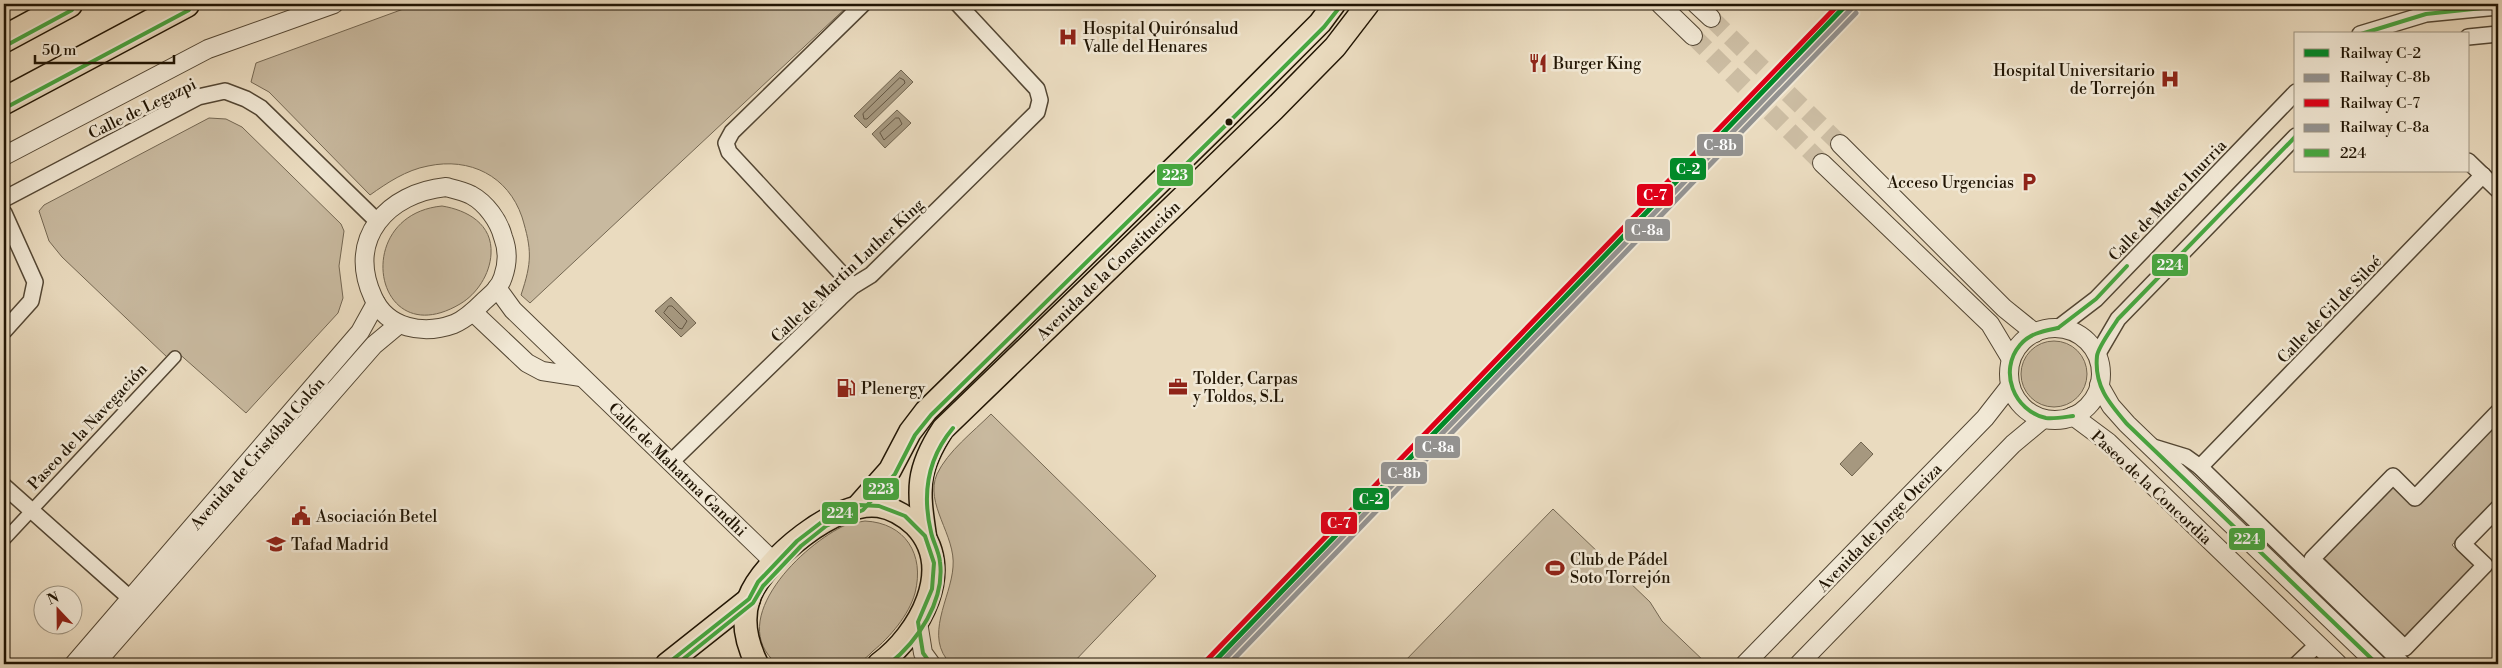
<svg xmlns="http://www.w3.org/2000/svg" width="2502" height="668" font-family="'Libre Bodoni',serif">
<style>
.green{fill:#c8b99f;stroke:#746752}
.water{fill:#a6987f;stroke:#71644e}
.lines{fill:none;stroke-linecap:round;stroke-linejoin:round}
.shore{stroke:#645642;stroke-width:1}
.tertiary-tunnel{stroke:#ccbda3;stroke-width:18;stroke-dasharray:18 9;stroke-linecap:butt}
.pedestrian-casing{stroke:#534633;stroke-width:14}
.minor-casing{stroke:#534633;stroke-width:18}
.tertiary-casing{stroke:#534633;stroke-width:20}
.primary-casing{stroke:#211504;stroke-width:25}
.motorway-casing{stroke:#211504;stroke-width:29}
.pedestrian{stroke:#f1e8d5;stroke-width:11}
.minor{stroke:#f1e8d5;stroke-width:15}
.tertiary{stroke:#f1e8d5;stroke-width:18}
.primary{stroke:#eadbbf;stroke-width:22}
.motorway{stroke:#eadbbf;stroke-width:26}
.bus-1-casing{stroke:#f1e8d5;stroke-width:8}
.bus-2-casing{stroke:#f1e8d5;stroke-width:8}
.bus-1{stroke:#46a740;stroke-width:4}
.bus-2{stroke:#46a740;stroke-width:4}
.rail-1-casing{stroke:#f1e8d5;stroke-width:9}
.rail-2-casing{stroke:#f1e8d5;stroke-width:9}
.rail-3-casing{stroke:#f1e8d5;stroke-width:9}
.rail-4-casing{stroke:#f1e8d5;stroke-width:9}
.rail-1{stroke:#008a29;stroke-width:5}
.rail-2{stroke:#939290;stroke-width:5}
.rail-3{stroke:#de0118;stroke-width:5}
.rail-4{stroke:#939290;stroke-width:5}
.bus-dot{fill:#211504;stroke:#f1e8d5;stroke-width:2}
.labels{text-anchor:middle;stroke-width:5;stroke-linejoin:round;paint-order:stroke}
.poi-label{font-size:16px;fill:#211504;stroke:#f1e8d5;text-anchor:start}
.street-label{font-size:16px;fill:#211504;stroke:#f1e8d5}
.line-badge{stroke:#f1e8d5;stroke-width:2}
.badge-label{font-size:14px;text-anchor:middle;font-weight:bold;fill:#fff}
</style>
<rect width="100%" height="100%" fill="#eadbbf"/>
<filter id="stains"><feTurbulence type="fractalNoise" baseFrequency=".004" numOctaves="4"/><feColorMatrix values="0 0 0 0 .2 0 0 0 0 .09 0 0 0 0 .02 0 0 0 .5 -.17"/></filter>
<radialGradient id="worn" r=".72"><stop offset=".6" stop-color="#630" stop-opacity="0"/><stop offset="1" stop-color="#630" stop-opacity=".3"/></radialGradient>
<g class="green">
<path d="M417,4H850L530,303L521,295C532,262 532,250 522,217C508,176 470,157 428,166C406,170 387,183 370,195L269,92L251,82L256,63Z"/>
<path d="M209,118L226,119L242,127L341,224L344,231L339,266L343,298L338,313L246,413L176,351L168,358L62,257L49,241L39,211L44,205Z"/>
<path d="M442,206C467,210 493,224 491,254C490,274 477,294 460,304C374,355 349,215 442,206Z"/>
<circle cx="2054" cy="374" r="33"/>
<path d="M991,414L1156,576L1072,664H951C923,637 951,598 953,567C956,535 924,504 937,474C948,451 973,432 991,414Z"/>
<path d="M2498,420V497L2452,545L2475,567L2406,638L2322,556L2392,486L2413,506Z"/>
<path d="M1553,509L1650,602L1662,621L1707,664H1402Z"/>
<path d="M865,521C905,523 925,554 915,593C909,615 890,637 873,651C868,656 861,663 854,664C847,666 838,664 831,664C813,664 795,664 777,664C724,620 804,543 846,525C852,523 859,522 865,521Z"/>
</g>
<g class="water">
<path d="M901,70L913,82L866,128L854,116Z"/>
<path d="M897,110L911,123L885,148L872,134Z"/>
<path d="M671,297L696,323L681,337L655,311Z"/>
<path d="M1861,442L1873,454L1852,476L1840,464Z"/>
</g>
<g class="lines">
<g class="shore">
<path d="M900,78L904,80L905,83L867,119H864L863,114Z"/>
<path d="M896,118H899L902,124L884,140L880,133Z"/>
<path d="M669,306H672L687,321L682,329L679,328L664,313Z"/>
</g>
<g class="tertiary-tunnel">
<path d="M1711,18L1840,144"/>
<path d="M1693,36L1822,163"/>
</g>
<g class="pedestrian-casing">
<path id="pedestrian" d="M4,540L175,357"/>
</g>
<g class="minor-casing">
<g id="minor">
<path d="M2360,34L2426,14L2498,7"/>
<path d="M2468,37L2498,34"/>
<path d="M2468,161L2498,190"/>
<path d="M4,199L198,97L225,91L246,99L261,108L377,221"/>
<path d="M4,213L35,282L31,301L4,331"/>
<path d="M853,286L729,152L726,143L732,132L863,4"/>
<path d="M2058,328L2096,299L2296,92"/>
<path d="M2097,355L2118,319L2296,136"/>
<path d="M2498,412L2415,498L2393,476L2312,559L2405,648L2485,565L2463,544L2498,508"/>
<path d="M2150,446L2186,457L2200,467L2403,664"/>
<path d="M671,462L840,298L853,286L871,275L1037,112L1040,100L1037,89L958,4"/>
<path d="M2200,467L2483,175"/>
<path d="M4,486L131,599"/>
<path d="M2297,664L2317,645"/>
</g>
</g>
<g class="tertiary-casing">
<g id="tertiary">
<path d="M1660,4L1693,36"/>
<path d="M1696,4L1711,18"/>
<path d="M1840,144L2004,308L2035,333"/>
<path d="M4,156L208,49L334,4"/>
<path d="M1822,163L1990,324L2011,359"/>
<path d="M446,187C454,189 464,191 471,195C486,203 499,221 503,237C508,250 508,263 503,277C500,287 492,294 484,301C476,309 466,319 454,324C424,335 387,329 373,297C346,238 388,193 446,187Z"/>
<path d="M497,288L513,310L775,563"/>
<path d="M473,312L527,363L542,371L581,377"/>
<circle cx="2055" cy="374" r="46"/>
<path d="M2099,385L2111,406L2127,424L2377,664"/>
<path d="M2073,416L2108,442L2338,664"/>
<path d="M918,622L923,653L931,664"/>
<path d="M74,664L360,332L376,303"/>
<path d="M95,664L374,345L398,325"/>
<path d="M1745,664L1985,418L2010,386"/>
<path d="M1799,664L2013,444L2043,419"/>
</g>
</g>
<g class="primary-casing">
<g id="primary">
<path d="M859,505L890,470L910,432L926,411L1224,119L1320,23L1334,4"/>
<path d="M925,536C918,489 916,470 943,429L1274,109L1335,47L1368,4"/>
<path d="M667,664L749,599"/>
<path d="M757,664C747,644 741,621 749,598C763,560 837,499 879,506C892,508 905,516 915,525C957,568 919,635 879,664"/>
</g>
</g>
<g class="motorway-casing">
<g id="motorway">
<path d="M4,39L69,4"/>
<path d="M4,101L186,4"/>
</g>
</g>
<use href="#pedestrian" class="pedestrian"/>
<use href="#minor" class="minor"/>
<use href="#tertiary" class="tertiary"/>
<use href="#primary" class="primary"/>
<use href="#motorway" class="motorway"/>
<g class="bus-1-casing">
<g id="bus-1">
<path d="M2361,34L2426,14L2492,7"/>
<path d="M2296,136L2118,319C2113,327 2098,347 2097,356C2094,386 2109,403 2127,424L2377,664"/>
<path d="M2058,328L2096,299L2127,266"/>
<path d="M2058,328C2044,331 2030,333 2020,345C1998,371 2014,411 2046,418C2054,419 2065,417 2073,416"/>
<path d="M667,664L749,599L758,582L797,541L823,521L859,505L879,506L905,516L925,536L934,563L932,589L918,622L923,653L931,664"/>
</g>
</g>
<g class="bus-2-casing">
<g id="bus-2">
<path d="M7,45L72,10"/>
<path d="M7,107L189,10"/>
<path d="M677,664L753,603L763,586L801,546L826,526L863,510L895,474L915,435L931,415L1228,123L1324,27L1339,8"/>
<path d="M889,664C918,641 945,601 940,562C939,551 933,542 931,532C922,494 927,459 953,428"/>
</g>
</g>
<use href="#bus-1" class="bus-1"/>
<use href="#bus-2" class="bus-2"/>
<g class="rail-1-casing">
<path id="rail-1" d="M1212,664L1847,4"/>
</g>
<g class="rail-2-casing">
<path id="rail-2" d="M1220,664L1852,8"/>
</g>
<g class="rail-3-casing">
<path id="rail-3" d="M1207,660L1839,4"/>
</g>
<g class="rail-4-casing">
<path id="rail-4" d="M1229,664L1856,13"/>
</g>
<use href="#rail-1" class="rail-1"/>
<use href="#rail-2" class="rail-2"/>
<use href="#rail-3" class="rail-3"/>
<use href="#rail-4" class="rail-4"/>
</g>
<defs>
<g id="hospital-bare" transform="scale(1.5)"><path d="M-5-5h3v3.5h4V-5h3V5h-3V1.5h-4V5h-3Z" fill="#8f2418" stroke="#f1e8d5" stroke-width="2.5" paint-order="stroke"/></g>
<g id="restaurant-bare" transform="scale(1.5)"><path d="M-5-6h1v4h1v-4h1v4h1v-4h1v5L-1.5 .5V6h-2V.5L-5-1ZM5-6V6H3V1.5H1.5Q1.5-4 5-6Z" fill="#8f2418" stroke="#f1e8d5" stroke-width="2.5" paint-order="stroke"/></g>
<g id="parking-bare" transform="scale(1.5)"><path d="M-3.5-5.5H1a3.5 3.5 0 0 1 0 7H-1V5.5H-3.5ZM-1-3.4V-.6H.8a1.4 1.4 0 0 0 0-2.8Z" fill="#8f2418" stroke="#f1e8d5" stroke-width="2.5" paint-order="stroke"/></g>
<g id="office-bare" transform="scale(1.5)"><path d="M-6-3h4V-5.5h4V-3h4V5H-6ZM-1-4.5V-3h2v-1.5ZM-6 0V1H6V0Z" fill="#8f2418" stroke="#f1e8d5" stroke-width="2.5" paint-order="stroke"/></g>
<g id="fuel-bare" transform="scale(1.5)"><path d="M-5.5-6h7V0h2V4h1.3V-2.5L3-4.5l.8-.8L6-3V5H2.5V1h-1V6h-7ZM-4.2-4.7v3.2H.2V-4.7Z" fill="#8f2418" stroke="#f1e8d5" stroke-width="2.5" paint-order="stroke"/></g>
<g id="civic-bare" transform="scale(1.5)"><path d="M-.6-6.5H3V-4.5H.6V-3L4-1V1h2V6H-6V1h2V-1L-.6-3ZM-1.2 2.5V6h2.4V2.5Z" fill="#8f2418" stroke="#f1e8d5" stroke-width="2.5" paint-order="stroke"/></g>
<g id="university-bare" transform="scale(1.5)"><path d="M0-5L7-2L0 1L-7-2ZM-4 1L0 2.5L4 1V4Q0 6-4 4Z" fill="#8f2418" stroke="#f1e8d5" stroke-width="2.5" paint-order="stroke"/></g>
<g id="stadium-bare" transform="scale(1.5)"><path d="M0-5a6.5 5 0 1 0 0 10a6.5 5 0 1 0 0-10ZM-3.5-1.8h7v3.6h-7Z" fill="#8f2418" stroke="#f1e8d5" stroke-width="2.5" paint-order="stroke"/></g>
</defs>
<g fill-rule="evenodd">
<use href="#hospital-bare" x="1068" y="37"/>
<use href="#restaurant-bare" x="1538" y="63"/>
<use href="#hospital-bare" x="2170" y="79"/>
<use href="#parking-bare" x="2029" y="182"/>
<use href="#office-bare" x="1178" y="387"/>
<use href="#fuel-bare" x="846" y="388"/>
<use href="#civic-bare" x="301" y="516"/>
<use href="#university-bare" x="276" y="544"/>
<use href="#stadium-bare" x="1555" y="568"/>
</g>
<circle class="bus-dot" cx="1229" cy="122" r="4.5"/>
<g class="labels">
<g class="poi-label">
<text x="1083" y="34">Hospital Quirónsalud<tspan x="1083" dy="18">Valle del Henares</tspan></text>
<text x="1553" y="69">Burger King</text>
<text x="2155" y="76" text-anchor="end">Hospital Universitario<tspan x="2155" dy="18">de Torrejón</tspan></text>
<text x="2014" y="188" text-anchor="end">Acceso Urgencias</text>
<text x="1193" y="384">Tolder, Carpas<tspan x="1193" dy="18">y Toldos, S.L</tspan></text>
<text x="861" y="394">Plenergy</text>
<text x="316" y="522">Asociación Betel</text>
<text x="291" y="550">Tafad Madrid</text>
<text x="1570" y="565">Club de Pádel<tspan x="1570" dy="18">Soto Torrejón</tspan></text>
</g>
<g class="street-label">
<text transform="translate(142 108) rotate(-26)" y="6">Calle de Legazpi</text>
<text transform="translate(2167 200) rotate(-46)" y="6">Calle de Mateo Inurria</text>
<text transform="translate(847 270) rotate(-43)" y="6">Calle de Martin Luther King</text>
<text transform="translate(1108 270) rotate(-44)" y="6">Avenida de la Constitución</text>
<text transform="translate(2329 309) rotate(-46)" y="6">Calle de Gil de Siloé</text>
<text transform="translate(87 426) rotate(-47)" y="6">Paseo de la Navegación</text>
<text transform="translate(257 453) rotate(-49)" y="6">Avenida de Cristóbal Colón</text>
<text transform="translate(678 469) rotate(44)" y="6">Calle de Mahatma Gandhi</text>
<text transform="translate(2152 487) rotate(43)" y="6">Paseo de la Concordia</text>
<text transform="translate(1879 527) rotate(-46)" y="6">Avenida de Jorge Oteiza</text>
</g>
</g>
<g class="line-badge">
<rect x="1696" y="133" width="48" height="24" rx="5" fill="#939290"/>
<rect x="1669" y="157" width="38" height="24" rx="5" fill="#008a29"/>
<rect x="1156" y="163" width="38" height="24" rx="5" fill="#46a740"/>
<rect x="1636" y="183" width="38" height="24" rx="5" fill="#de0118"/>
<rect x="1624" y="218" width="47" height="24" rx="5" fill="#939290"/>
<rect x="2151" y="253" width="38" height="24" rx="5" fill="#46a740"/>
<rect x="1414" y="435" width="47" height="24" rx="5" fill="#939290"/>
<rect x="1380" y="461" width="48" height="24" rx="5" fill="#939290"/>
<rect x="862" y="477" width="38" height="24" rx="5" fill="#46a740"/>
<rect x="1352" y="487" width="38" height="24" rx="5" fill="#008a29"/>
<rect x="821" y="501" width="38" height="24" rx="5" fill="#46a740"/>
<rect x="1320" y="511" width="38" height="24" rx="5" fill="#de0118"/>
<rect x="2228" y="527" width="38" height="24" rx="5" fill="#46a740"/>
</g>
<g class="badge-label">
<text x="1720" y="150">C-8b</text>
<text x="1688" y="174">C-2</text>
<text x="1175" y="180">223</text>
<text x="1655" y="200">C-7</text>
<text x="1647" y="235">C-8a</text>
<text x="2170" y="270">224</text>
<text x="1438" y="452">C-8a</text>
<text x="1404" y="478">C-8b</text>
<text x="881" y="494">223</text>
<text x="1371" y="504">C-2</text>
<text x="840" y="518">224</text>
<text x="1339" y="528">C-7</text>
<text x="2247" y="544">224</text>
</g>
<rect width="2502" height="668" fill="none" stroke="#eadbbf" stroke-width="20"/>
<rect x="5" y="5" width="2492" height="658" fill="none" stroke="#211504" stroke-width="2.5"/>
<rect x="10" y="10" width="2482" height="648" fill="none" stroke="#211504"/>
<rect x="2294" y="32" width="175" height="140" fill="#f1e8d5" stroke="#9e9481"/>
<rect x="2304" y="49" width="25" height="8" fill="#008a29" stroke="#9e9481"/>
<text x="2340" y="58" font-size="15" fill="#211504">Railway C-2</text>
<rect x="2304" y="74" width="25" height="8" fill="#939290" stroke="#9e9481"/>
<text x="2340" y="82" font-size="15" fill="#211504">Railway C-8b</text>
<rect x="2304" y="99" width="25" height="8" fill="#de0118" stroke="#9e9481"/>
<text x="2340" y="108" font-size="15" fill="#211504">Railway C-7</text>
<rect x="2304" y="124" width="25" height="8" fill="#939290" stroke="#9e9481"/>
<text x="2340" y="132" font-size="15" fill="#211504">Railway C-8a</text>
<rect x="2304" y="149" width="25" height="8" fill="#46a740" stroke="#9e9481"/>
<text x="2340" y="158" font-size="15" fill="#211504">224</text>
<g transform="translate(58 610) rotate(338)"><circle r="24" fill="#f1e8d5" stroke="#9e9481"/>
<path d="M0-4L9 19L0 12L-9 19Z" fill="#8f2418"/>
<text y="-8" font-size="14" font-weight="bold" text-anchor="middle" fill="#211504">N</text>
</g>
<path d="M35 55v8h139v-8" fill="none" stroke="#211504" stroke-width="2.5"/>
<text x="42" y="55" font-size="15" fill="#211504" stroke="#f1e8d5" stroke-width="4" paint-order="stroke">50 m</text>
<rect width="100%" height="100%" filter="url(#stains)"/>
<rect width="100%" height="100%" fill="url(#worn)"/>
</svg>
